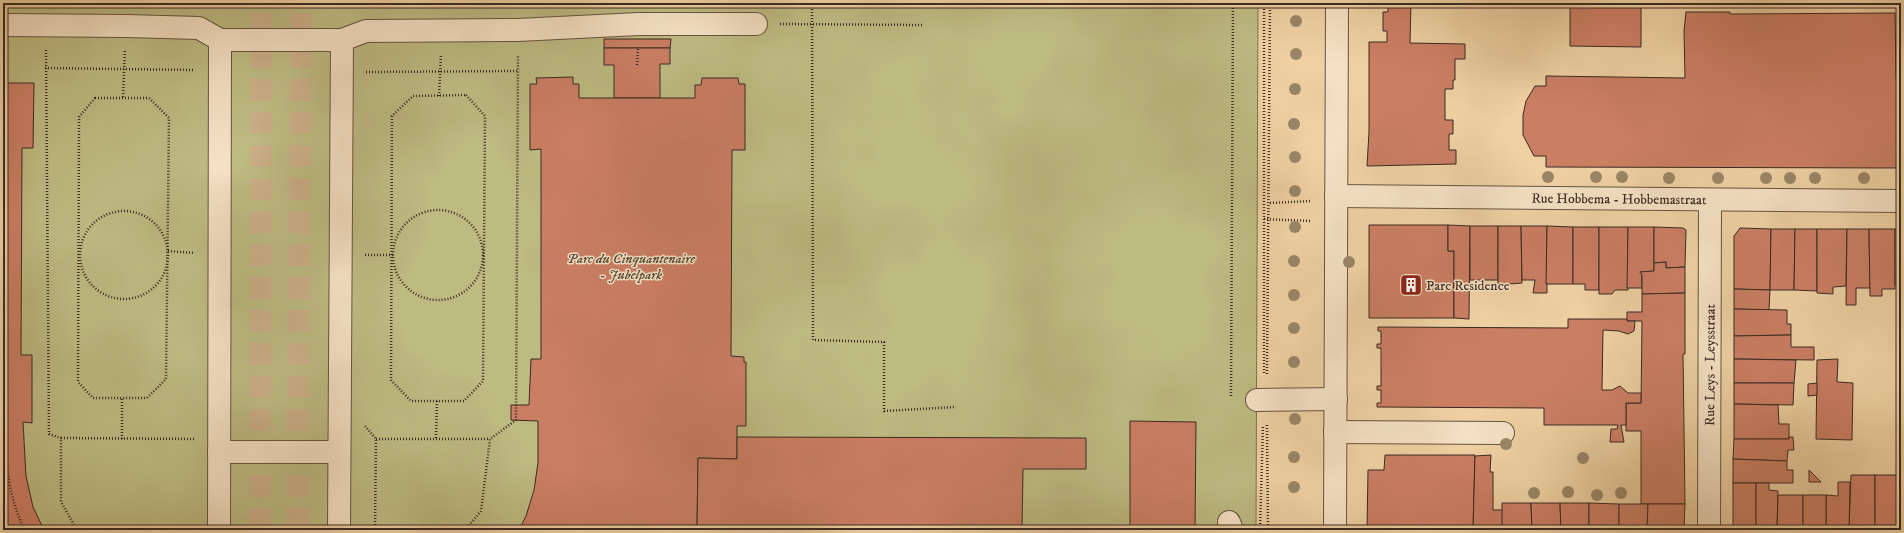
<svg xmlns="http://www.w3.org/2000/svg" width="1904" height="533" font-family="'IM FELL DW Pica',serif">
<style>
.green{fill:#bdba82;stroke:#7c7252}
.building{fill:#ca7e64;stroke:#3a2b22}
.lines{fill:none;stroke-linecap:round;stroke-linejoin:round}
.highway-tunnel{stroke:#caaf88;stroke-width:22;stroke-dasharray:22 11;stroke-linecap:butt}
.minor-casing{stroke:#675442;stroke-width:24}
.path{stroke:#3a2b22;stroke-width:2.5;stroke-dasharray:1 2;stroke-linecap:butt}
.minor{stroke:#f4e0c3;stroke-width:22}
.tree{fill:#998566}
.labels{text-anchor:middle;stroke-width:3;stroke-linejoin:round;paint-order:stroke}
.street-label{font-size:14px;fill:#3a2b22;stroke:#f4e0c3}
.park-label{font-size:14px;font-style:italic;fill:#544835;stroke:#f4e0c3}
.poi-label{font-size:14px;fill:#3a2b22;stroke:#f4e0c3;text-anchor:start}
</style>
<rect width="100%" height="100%" fill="#eed0a2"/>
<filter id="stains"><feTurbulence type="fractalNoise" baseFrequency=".005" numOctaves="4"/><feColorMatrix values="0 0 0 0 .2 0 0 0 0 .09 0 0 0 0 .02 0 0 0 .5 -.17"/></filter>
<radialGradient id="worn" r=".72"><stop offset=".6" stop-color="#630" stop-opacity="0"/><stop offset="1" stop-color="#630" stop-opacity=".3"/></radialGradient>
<path class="green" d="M3,3H1258L1256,530H3Z"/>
<g class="building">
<path d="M1381,3H1411L1410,43L1465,44V59H1455V80H1453V89H1445V120H1453V134H1449V150H1456V164L1367,166L1369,132V42H1387V31H1383V12H1388V3Z"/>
<path d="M1570,3H1641V47L1570,46Z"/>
<path d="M1686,12H1730V14L1895,13L1896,79H1901V168L1546,167V156H1534L1523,135V115L1526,101L1535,86H1546V76L1685,78L1684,31Z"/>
<path d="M604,39H671L670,48H604Z"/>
<path d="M604,48H670V64H660V98H614V65H604Z"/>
<path d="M573,77V84H579V98H695V85H701L702,78H738L739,84H745V150H732L731,356L744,357V362H746V426H737V459L698,458L697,530H519L526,516L534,490L538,463V421L511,420V405H529L531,359H541V149L530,150V84H537L536,78Z"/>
<path d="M3,83H34L33,148H22L21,355H32V423L23,422L26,476L33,507L44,530H3Z"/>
<path d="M1369,225H1448V251H1454V318H1369Z"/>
<path d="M1448,225L1470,226L1469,319L1454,318V251H1448Z"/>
<rect x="1470" y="226" width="28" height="54"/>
<path d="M1498,226H1521L1522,283L1498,285Z"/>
<path d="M1521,226H1547V293H1533L1535,280H1522Z"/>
<path d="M1547,226L1573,227V284H1546Z"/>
<path d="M1573,227H1599V290H1585V284H1573Z"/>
<path d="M1599,227H1628V290H1615L1612,294H1599Z"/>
<path d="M1628,227H1654V271L1640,272L1642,275V288H1627Z"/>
<path d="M1654,227L1683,228L1686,230L1685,267L1666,268V262L1654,263Z"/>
<path d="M1740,228L1771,229L1770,290L1734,289V236Z"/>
<path d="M1771,229H1795L1794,290H1770Z"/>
<path d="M1795,229H1817V291L1794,290Z"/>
<path d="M1817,229H1847L1846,286L1833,287V294L1817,293Z"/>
<path d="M1847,229H1869L1870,288H1856V305H1846Z"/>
<path d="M1869,229H1895V289H1882V296H1870Z"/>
<rect x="1895" y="229" width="6" height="55"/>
<path d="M1666,262V268L1685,267V293L1642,294V275L1640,272L1654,271V263Z"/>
<path d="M1734,289L1770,290L1769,310L1734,309Z"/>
<path d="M1685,293V354H1683L1685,504H1641V431H1626V403H1641L1642,321H1627V312H1642V294Z"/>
<path d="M1734,309L1787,310V324H1791V335L1734,336Z"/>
<path d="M1568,319H1627V321H1635L1634,331L1628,334L1619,331L1603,330L1602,390H1612L1620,386L1628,393H1641V403H1626V425H1621L1624,442H1610L1611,429H1617L1618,425H1544V408L1377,407V403H1381V390H1377V386H1381V348H1377V344H1381V331H1378V327L1568,328Z"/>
<path d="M1791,335V347H1814V360L1734,359V336Z"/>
<path d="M1734,359L1796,360L1794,383H1734Z"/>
<path d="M1838,359L1837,382L1853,383L1852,440L1816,439L1817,360Z"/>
<path d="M1734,383H1794L1793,405L1734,404Z"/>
<path d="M1817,383V395L1808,396V384Z"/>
<path d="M1734,404L1778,405L1779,424H1789V439H1734Z"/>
<path d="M1130,421L1196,422L1195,530H1130Z"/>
<path d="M737,437L1086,438V469H1023L1022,530H697L698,458L737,459Z"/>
<path d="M1789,437H1793L1794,450H1788L1787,461L1733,459L1734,439H1789Z"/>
<path d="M1385,455H1475L1473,530H1367L1368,470H1384Z"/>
<path d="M1491,455L1490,472H1493V510H1503L1502,530H1473L1475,456Z"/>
<path d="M1733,459L1787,461V470H1793V483H1733Z"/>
<path d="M1809,470L1821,482H1809Z"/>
<path d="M1851,475H1875V530H1849Z"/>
<rect x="1875" y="475" width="24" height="55"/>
<rect x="1899" y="475" width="2" height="55"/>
<path d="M1838,482H1850L1849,530H1826V495L1838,496Z"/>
<rect x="1733" y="483" width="23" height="47"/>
<path d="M1756,483H1769V490L1778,491L1777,530H1756Z"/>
<path d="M1778,495H1803V530H1777Z"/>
<rect x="1803" y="495" width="23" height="35"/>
<path d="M1502,503H1531L1532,530H1502Z"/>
<path d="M1531,503H1560L1561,530H1532Z"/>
<path d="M1560,503H1589V530H1561Z"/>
<path d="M1589,503L1619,504V530H1589Z"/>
<path d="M1619,504H1648L1647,530H1619Z"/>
<path d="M1648,504H1685L1684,530H1647Z"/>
</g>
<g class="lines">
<g class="highway-tunnel">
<path d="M260,530L261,3"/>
<path d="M297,530L301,3"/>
</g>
<g class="minor-casing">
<g id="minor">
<path d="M3,25L127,26L199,28L220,40H342L366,31L518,30L638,24H756"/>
<path id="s1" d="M1336,196L1901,201"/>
<path d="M1257,400L1336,399"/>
<path d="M1335,432L1503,433"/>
<path d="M219,452H339"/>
<path d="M1229,522L1232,530"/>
<path d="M219,530L220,40"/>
<path d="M339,530L342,40"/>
<path d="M1335,530L1337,3"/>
<path id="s2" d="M1709,530L1710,200"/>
</g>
</g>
<g class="path">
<path d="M812,3L813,340L884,342V411L956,407"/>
<path d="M1264,3V374"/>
<path d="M780,24L923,25"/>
<path d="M46,50L49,434L61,438V502L77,530"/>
<path d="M637,65L638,49"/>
<path d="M45,68L195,70"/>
<path d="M366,72L518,71"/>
<path d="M466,95L485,116L483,381L464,401H411L391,380L392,116L413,96Z"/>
<path d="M439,96L441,54"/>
<path d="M123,97L125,50"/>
<path d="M95,98H149L169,118L166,379L147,398H93L78,382L79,117Z"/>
<path d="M1270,203L1311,201"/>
<circle cx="438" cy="255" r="45"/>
<circle cx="124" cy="255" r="44"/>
<path d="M1264,219L1311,221"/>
<path d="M168,251L195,253"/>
<path d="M365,255H393"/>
<path d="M1267,374L1270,3"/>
<path d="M1231,396L1233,3"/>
<path d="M5,422C6,459 7,496 25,530"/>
<path d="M1267,425L1268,530"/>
<path d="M365,426L376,439L375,530"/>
<path d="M61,438L194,439"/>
<path d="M436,438L437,401"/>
<path d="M122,439V398"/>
<path d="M376,439H490"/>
<path d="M465,530L481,511L490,439L516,420L518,55"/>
<path d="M1260,530L1263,425"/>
</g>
<use href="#minor" class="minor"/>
</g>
<g class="tree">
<circle cx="1296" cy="21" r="6"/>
<circle cx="1296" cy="54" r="6"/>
<circle cx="1295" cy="89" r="6"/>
<circle cx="1294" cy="124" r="6"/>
<circle cx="1295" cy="157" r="6"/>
<circle cx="1548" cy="177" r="6"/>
<circle cx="1596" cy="177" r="6"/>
<circle cx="1622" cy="177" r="6"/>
<circle cx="1669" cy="178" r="6"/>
<circle cx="1718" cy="178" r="6"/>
<circle cx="1766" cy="178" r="6"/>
<circle cx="1790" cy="178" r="6"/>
<circle cx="1815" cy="178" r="6"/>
<circle cx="1864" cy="178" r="6"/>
<circle cx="1295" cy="191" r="6"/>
<circle cx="1295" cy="227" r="6"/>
<circle cx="1294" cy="261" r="6"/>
<circle cx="1349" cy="262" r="6"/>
<circle cx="1294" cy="295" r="6"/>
<circle cx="1294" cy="328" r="6"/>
<circle cx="1294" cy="362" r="6"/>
<circle cx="1295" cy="419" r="6"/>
<circle cx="1506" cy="444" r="6"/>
<circle cx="1294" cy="457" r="6"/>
<circle cx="1583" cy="458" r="6"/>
<circle cx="1294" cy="487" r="6"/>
<circle cx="1568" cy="492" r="6"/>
<circle cx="1534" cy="493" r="6"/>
<circle cx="1621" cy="493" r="6"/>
<circle cx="1597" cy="495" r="6"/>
</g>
<defs>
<g id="building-square" transform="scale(1.15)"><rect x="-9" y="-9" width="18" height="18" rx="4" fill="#8f2418" stroke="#f4e0c3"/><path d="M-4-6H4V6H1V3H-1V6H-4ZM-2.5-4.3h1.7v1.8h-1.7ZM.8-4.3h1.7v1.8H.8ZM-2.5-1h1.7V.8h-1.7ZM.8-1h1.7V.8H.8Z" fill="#fff"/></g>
</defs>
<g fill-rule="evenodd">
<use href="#building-square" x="1411" y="285"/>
</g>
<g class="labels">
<g class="street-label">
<text dy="5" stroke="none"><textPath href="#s1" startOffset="283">Rue Hobbema - Hobbemastraat</textPath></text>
<text dy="5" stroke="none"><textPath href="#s2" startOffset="165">Rue Leys - Leysstraat</textPath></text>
</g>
<g class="park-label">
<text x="631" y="263">Parc du Cinquantenaire<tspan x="631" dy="16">- Jubelpark</tspan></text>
</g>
<g class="poi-label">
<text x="1426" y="290">Parc Residence</text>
</g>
</g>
<rect width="1904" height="533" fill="none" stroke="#eed0a2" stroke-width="16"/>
<rect x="4" y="4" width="1896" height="525" fill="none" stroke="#3a2b22" stroke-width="2"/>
<rect x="8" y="8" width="1888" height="517" fill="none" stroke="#3a2b22"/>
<rect width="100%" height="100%" filter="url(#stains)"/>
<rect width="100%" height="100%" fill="url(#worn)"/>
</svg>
